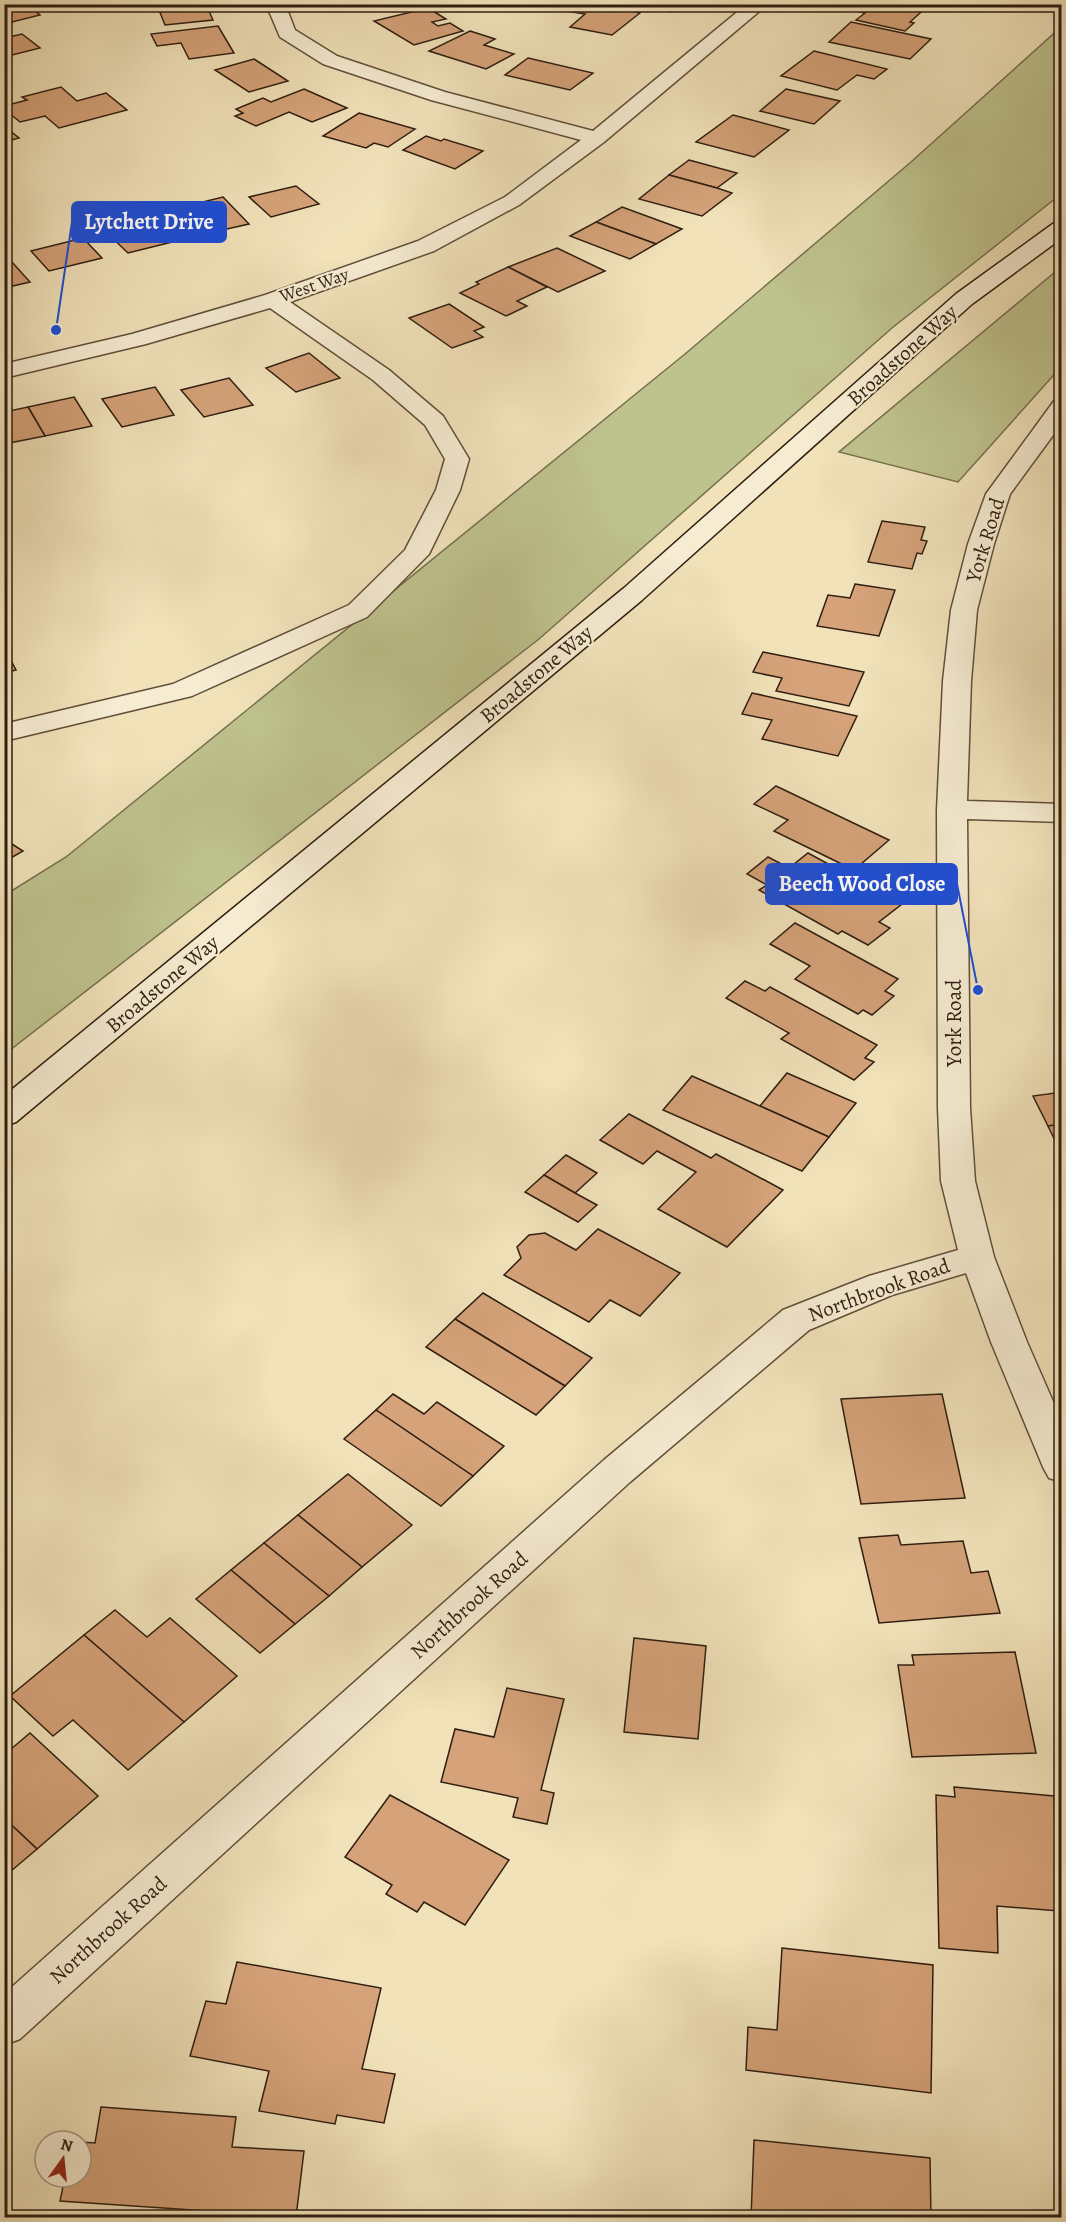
<svg xmlns="http://www.w3.org/2000/svg" width="1066" height="2222" font-family="Alegreya,serif">
<style>
.green{fill:#bec28d;stroke:#76704f;stroke-width:1.5}
.building{fill:#d5a279;stroke:#2f1e11;stroke-width:1.5}
.lines{fill:none;stroke-linecap:round;stroke-linejoin:round}
.street-casing{stroke:#604f3b;stroke-width:3}
.secondary-casing{stroke:#2f1e11;stroke-width:3}
.street{fill:#f6ecd2;fill-rule:evenodd}
.secondary{fill:#f6ecd2;fill-rule:evenodd}
.labels{text-anchor:middle;stroke-width:4.5;stroke-linejoin:round;paint-order:stroke}
.far-street-label{font-size:18px;fill:#2f1e11;stroke:#f6ecd2}
.street-label{font-size:21px;fill:#2f1e11;stroke:#f6ecd2}
.leader{fill:none;stroke:#1d4ed8;stroke-width:2}
.callout-dot{fill:#1d4ed8;stroke:#f6ecd2;stroke-width:2}
.callout{fill:#1d4ed8;stroke:#1d4ed8;stroke-width:2}
.callout-label{font-size:22px;text-anchor:middle;font-weight:bold;fill:#fff}
</style>
<rect width="100%" height="100%" fill="#f1e2ba"/>
<filter id="stains"><feTurbulence type="fractalNoise" baseFrequency=".00333" numOctaves="4"/><feColorMatrix values="0 0 0 0 .2 0 0 0 0 .09 0 0 0 0 .02 0 0 0 .5 -.17"/></filter>
<radialGradient id="worn" r=".72"><stop offset=".6" stop-color="#630" stop-opacity="0"/><stop offset="1" stop-color="#630" stop-opacity=".3"/></radialGradient>
<g class="green">
<path d="M1061,27V194L892,328L539,639L5,1054V895L66,857L685,354L911,162Z"/>
<path d="M1061,267V367L958,482L839,452Z"/>
</g>
<g class="building">
<path d="M26,4L40,15L4,24V5Z"/>
<path d="M206,4L213,20L165,25L157,5Z"/>
<path d="M574,4L605,5L640,13L612,35L570,27L585,14L566,11Z"/>
<path d="M635,4H680L672,12Z"/>
<path d="M858,4H930L910,22L914,23L905,31L856,20L865,13L851,10Z"/>
<path d="M428,8L446,19L432,22L438,26L450,23L463,31L414,45L374,21Z"/>
<path d="M851,22L931,39L910,59L829,42Z"/>
<path d="M218,26L234,53L189,59L181,43L157,46L151,34Z"/>
<path d="M470,31L495,39L484,45L514,54L486,69L429,51Z"/>
<path d="M22,34L40,48L4,57V38Z"/>
<path d="M814,51L887,69L874,79L857,75L837,90L781,76Z"/>
<path d="M528,58L593,73L570,90L505,75Z"/>
<path d="M254,59L288,81L249,92L215,70Z"/>
<path d="M61,87L77,101L106,93L127,110L59,128L45,116L20,122L4,109V106L27,100L22,97Z"/>
<path d="M304,89L347,108L312,122L289,112L256,126L235,116L243,113L236,109L263,98L271,102Z"/>
<path d="M786,89L840,101L814,124L760,111Z"/>
<path d="M359,113L415,129L388,147L374,143L366,148L323,136Z"/>
<path d="M733,115L789,130L754,157L696,142Z"/>
<path d="M4,126L19,138L4,142Z"/>
<path d="M426,136L441,141L444,139L483,151L455,169L403,150Z"/>
<path d="M689,160L737,173L717,188L669,175Z"/>
<path d="M669,175L717,188L732,193L702,216L639,199Z"/>
<path d="M296,186L319,204L271,217L249,197Z"/>
<path d="M223,197L249,224L196,236L170,210Z"/>
<path d="M622,207L682,229L656,244L596,222Z"/>
<path d="M154,220L176,241L128,253L106,232Z"/>
<path d="M596,222L656,244L630,259L570,236Z"/>
<path d="M83,238L102,258L49,271L31,251Z"/>
<path d="M557,248L605,271L558,292L508,267Z"/>
<path d="M11,261L30,282L4,288V263Z"/>
<path d="M508,267L547,287L517,301L527,306L506,316L460,293L479,284L476,282Z"/>
<path d="M449,304L484,327L474,331L483,337L452,348L409,318Z"/>
<path d="M309,353L340,378L296,392L266,368Z"/>
<path d="M229,378L253,405L204,417L181,390Z"/>
<path d="M155,387L174,415L122,427L102,399Z"/>
<path d="M74,397L92,426L45,436L28,407Z"/>
<path d="M28,407L45,436L4,444V412Z"/>
<path d="M882,521L925,527L921,540L927,541L922,554L917,553L912,569L868,562Z"/>
<path d="M855,584L895,590L879,636L817,626L828,595L850,598Z"/>
<path d="M4,647L16,670L4,673Z"/>
<path d="M763,652L864,672L849,706L776,691L782,678L753,672Z"/>
<path d="M752,693L857,716L838,756L762,739L772,720L742,714Z"/>
<path d="M776,786L889,840L854,870L774,831L788,820L754,804Z"/>
<path d="M4,839L23,851L4,862Z"/>
<path d="M808,853L902,904L879,922L890,928L868,945L842,931L838,934L759,890L767,885L747,874L768,857L789,868Z"/>
<path d="M795,923L898,979L885,991L894,996L872,1015L863,1010L858,1014L795,979L810,966L770,944Z"/>
<path d="M745,981L765,991L770,987L877,1045L865,1058L874,1062L854,1080L781,1039L789,1033L726,998Z"/>
<path d="M787,1073L856,1103L829,1137L760,1106Z"/>
<path d="M692,1076L760,1106L829,1137L802,1171L663,1110Z"/>
<path d="M1062,1092V1124L1048,1126L1033,1096Z"/>
<path d="M629,1114L711,1158L716,1154L783,1190L727,1247L658,1209L696,1172L657,1151L643,1164L600,1140Z"/>
<path d="M1062,1124V1155L1048,1126Z"/>
<path d="M566,1155L597,1173L575,1193L544,1175Z"/>
<path d="M544,1175L575,1193L597,1205L578,1222L525,1192Z"/>
<path d="M598,1229L680,1273L640,1316L610,1300L589,1322L504,1275L521,1258L517,1247L529,1235L545,1233L576,1250Z"/>
<path d="M483,1293L592,1358L565,1386L455,1319Z"/>
<path d="M455,1319L565,1386L536,1415L426,1347Z"/>
<path d="M393,1394L424,1414L437,1402L504,1446L473,1476L376,1410Z"/>
<path d="M942,1394L965,1498L861,1504L841,1399Z"/>
<path d="M376,1410L473,1476L441,1506L344,1439Z"/>
<path d="M348,1474L412,1525L362,1567L298,1515Z"/>
<path d="M298,1515L362,1567L329,1596L264,1543Z"/>
<path d="M898,1535L901,1545L963,1541L971,1573L988,1571L1000,1613L879,1623L859,1538Z"/>
<path d="M264,1543L329,1596L295,1624L231,1570Z"/>
<path d="M231,1570L295,1624L260,1653L196,1599Z"/>
<path d="M115,1610L147,1637L170,1618L237,1676L184,1722L84,1635Z"/>
<path d="M84,1635L184,1722L128,1770L73,1720L53,1736L10,1696Z"/>
<path d="M634,1638L706,1646L698,1739L624,1732Z"/>
<path d="M1015,1652L1036,1753L912,1757L898,1665H914L912,1655Z"/>
<path d="M507,1688L564,1699L541,1790L554,1793L547,1824L513,1817L518,1798L441,1782L455,1729L494,1737Z"/>
<path d="M30,1733L98,1796L37,1849L4,1818V1755Z"/>
<path d="M954,1787L1054,1796L1059,1911L997,1906L998,1953L939,1948L936,1795L955,1797Z"/>
<path d="M390,1795L509,1860L465,1925L424,1902L417,1912L386,1894L392,1885L345,1857Z"/>
<path d="M4,1818L37,1849L4,1877Z"/>
<path d="M782,1948L933,1965L931,2093L746,2070L748,2027L777,2030Z"/>
<path d="M237,1962L381,1988L362,2069L395,2074L384,2123L337,2115L335,2124L259,2111L269,2071L190,2056L206,2001L226,2004Z"/>
<path d="M101,2107L236,2117L232,2147L304,2151L296,2217L60,2201L65,2177H81V2142L95,2143Z"/>
<path d="M754,2140L930,2158L931,2218H751Z"/>
</g>
<g class="lines">
<g class="street-casing">
<g id="street">
<path d="M266,4H285L295,30L337,56L445,92L593,131L747,4H768L604,142L519,205L434,251L290,302L389,370L443,416L469,459L460,490L429,554L367,617L192,696L4,741V724L173,684L349,605L405,550L436,490L445,459L425,425L373,380L270,308L146,344L4,378V364L132,334L265,295L418,241L505,197L581,140L431,100L323,64L280,37Z"/>
<path d="M1062,399V423L1010,494L994,544L977,610L971,681L967,801L1062,804V822L967,819L970,1108L975,1181L994,1257L1027,1342L1062,1422V1482L1049,1478L1043,1467L991,1342L966,1273L892,1295L809,1330L630,1482L20,2039L4,2045V1994L604,1460L783,1310L869,1276L958,1250L941,1181L938,1108L937,810L943,681L951,610L968,544L986,494L1054,401Z"/>
</g>
</g>
<g class="secondary-casing">
<path id="secondary" d="M1062,222V238L972,304L642,600L16,1122L4,1126V1096L624,588L956,294L1054,223Z"/>
</g>
<use href="#street" class="street"/>
<use href="#secondary" class="secondary"/>
</g>
<g class="labels">
<g class="far-street-label">
<text transform="translate(314 285) rotate(-19)" y="6">West Way</text>
</g>
<g class="street-label">
<text transform="translate(902 355) rotate(-42)" y="7">Broadstone Way</text>
<text transform="translate(985 540) rotate(-73)" y="7">York Road</text>
<text transform="translate(536 674) rotate(-40)" y="7">Broadstone Way</text>
<text transform="translate(162 984) rotate(-40)" y="7">Broadstone Way</text>
<text transform="translate(954 1023) rotate(-90)" y="7">York Road</text>
<text transform="translate(879 1290) rotate(-20)" y="7">Northbrook Road</text>
<text transform="translate(469 1605) rotate(-42)" y="7">Northbrook Road</text>
<text transform="translate(108 1930) rotate(-42)" y="7">Northbrook Road</text>
</g>
</g>
<path class="leader" d="M56 330L72 222M978 990L957 884"/>
<g class="callout-dot">
<circle cx="56" cy="330" r="6"/>
<circle cx="978" cy="990" r="6"/>
</g>
<g class="callout">
<rect x="72" y="202" width="154" height="40" rx="6"/>
<rect x="766" y="864" width="191" height="40" rx="6"/>
</g>
<g class="callout-label">
<text x="149" y="229">Lytchett Drive</text>
<text x="862" y="891">Beech Wood Close</text>
</g>
<rect width="1066" height="2222" fill="none" stroke="#f1e2ba" stroke-width="24"/>
<rect x="6" y="6" width="1054" height="2210" fill="none" stroke="#2f1e11" stroke-width="3"/>
<rect x="12" y="12" width="1042" height="2198" fill="none" stroke="#2f1e11" stroke-width="1.5"/>
<g transform="translate(63 2159) rotate(15)"><circle r="28" fill="#f6ecd2" stroke="#a69a85" stroke-width="1.5"/>
<path d="M0-4.5L10 22L0 15L-10 22Z" fill="#8f2418"/>
<text y="-9" font-size="16" font-weight="bold" text-anchor="middle" fill="#2f1e11">N</text>
</g>
<rect width="100%" height="100%" filter="url(#stains)"/>
<rect width="100%" height="100%" fill="url(#worn)"/>
</svg>
